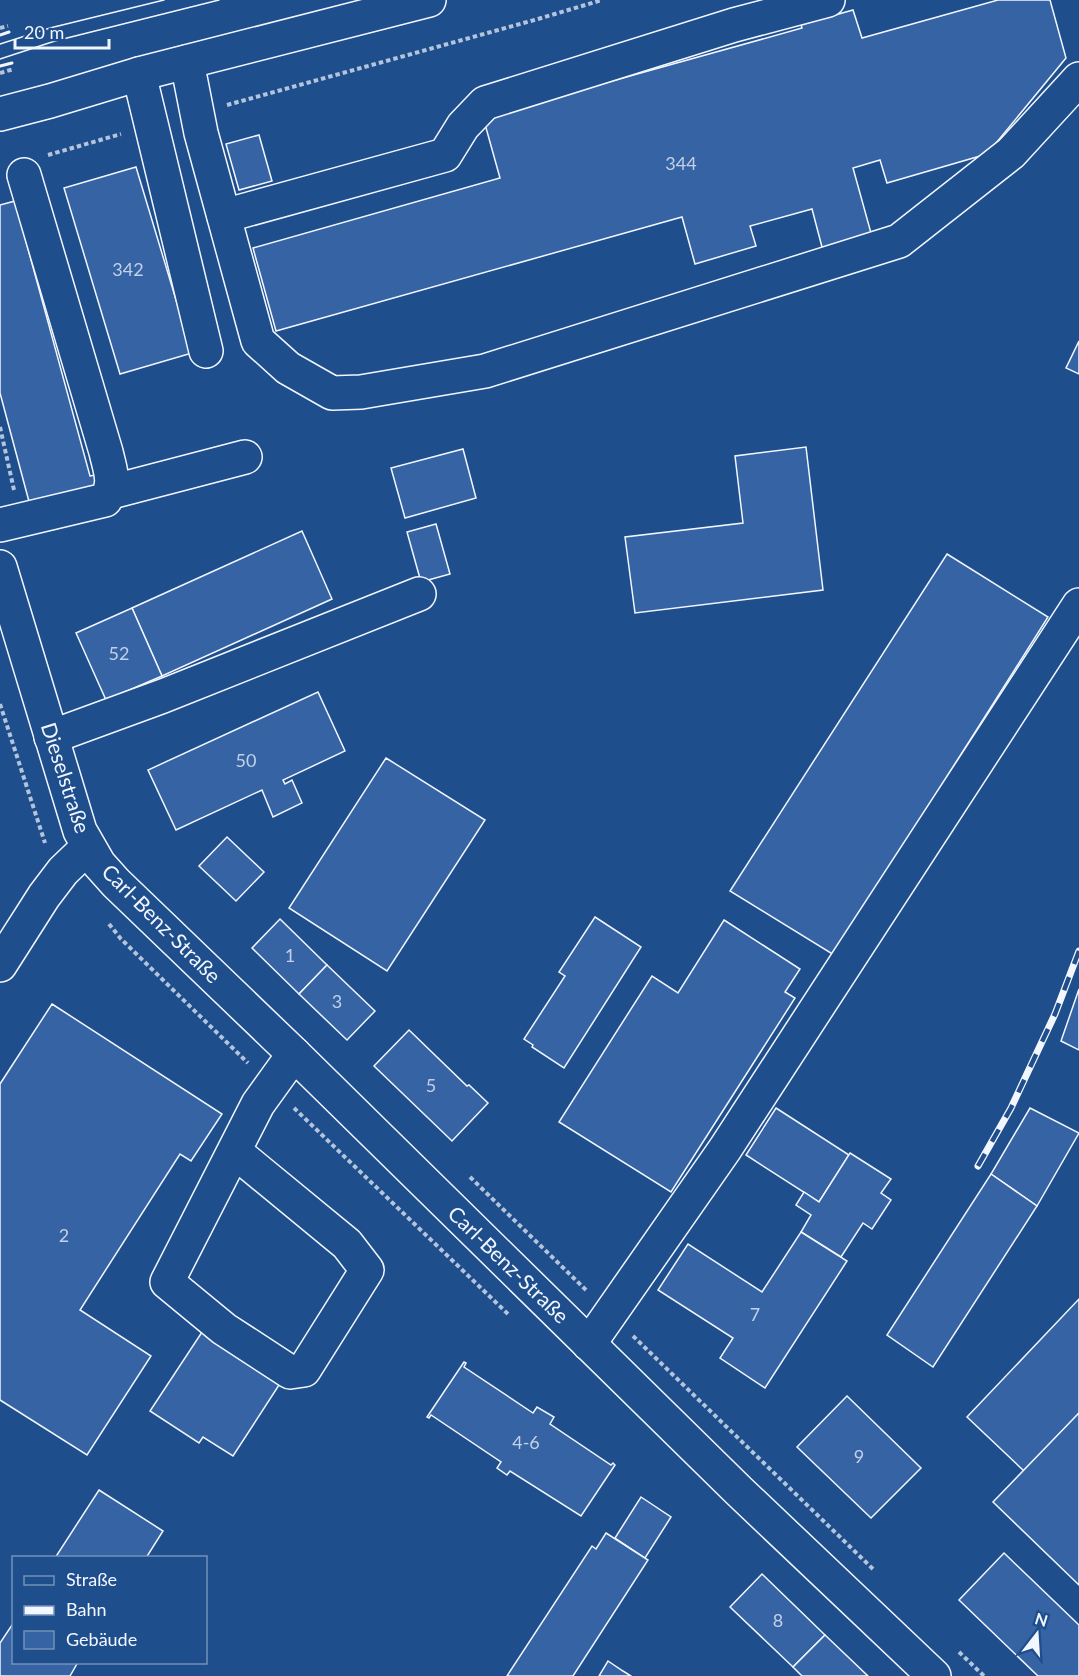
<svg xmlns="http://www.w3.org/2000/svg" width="1079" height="1676" font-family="Lato,sans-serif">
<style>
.building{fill:#3563a3;stroke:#f2f6ff;stroke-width:1.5}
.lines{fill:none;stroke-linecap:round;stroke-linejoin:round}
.minor-casing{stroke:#f2f6ff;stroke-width:36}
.major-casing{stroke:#f2f6ff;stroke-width:36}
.path{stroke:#b3c4dc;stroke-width:4;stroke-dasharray:4.5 3;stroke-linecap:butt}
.minor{stroke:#1f4e8c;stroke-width:33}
.major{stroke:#1f4e8c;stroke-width:33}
.tram{stroke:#f2f6ff;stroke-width:1.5}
.rail-casing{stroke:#f2f6ff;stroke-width:7}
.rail{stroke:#1f4e8c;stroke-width:4.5;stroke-dasharray:14;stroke-linecap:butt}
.wall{stroke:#f2f6ff;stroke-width:3}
.labels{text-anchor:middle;stroke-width:4.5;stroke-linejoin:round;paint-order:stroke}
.number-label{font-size:18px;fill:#c3d1e8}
.street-label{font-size:21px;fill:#f2f6ff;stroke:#1f4e8c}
</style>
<rect width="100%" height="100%" fill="#1f4e8c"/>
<g class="building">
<path d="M998,0H1050L1066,58L987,154L887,183L880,160L853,168L871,233L827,248L822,247L812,209L750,226L756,246L695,264L682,217L276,331L253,248L500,178L483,117L802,28L801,25L814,21L825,8L828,17L853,10L862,38Z"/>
<path d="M259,135L272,181L239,190L226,144Z"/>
<path d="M136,167L192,353L120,374L64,188Z"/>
<path d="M15,201L90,476L96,475L100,490L31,509L0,393V205Z"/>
<path d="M1079,341V374L1066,368Z"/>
<path d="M806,447L823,590L635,613L625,537L743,523L735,456Z"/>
<path d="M463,449L476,498L405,518L391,468Z"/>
<path d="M436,524L450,574L421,582L407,532Z"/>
<path d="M302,531L332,599L162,676L132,608Z"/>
<path d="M947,554L1048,617L834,955L730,891Z"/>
<path d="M132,608L162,676L106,700L76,633Z"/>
<path d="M318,692L345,751L283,780L285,784L292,780L302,803L273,817L262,790L176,830L148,770Z"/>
<path d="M386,758L485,820L387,971L289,908Z"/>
<path d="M227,837L264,872L236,901L199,866Z"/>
<path d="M595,917L641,947L564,1068L532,1047L533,1045L524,1039L565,976L559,972Z"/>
<path d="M280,919L327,965L299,994L252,948Z"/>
<path d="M724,920L800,969L785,992L795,998L671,1192L559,1122L652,976L678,993Z"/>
<path d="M327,965L375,1011L347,1040L299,994Z"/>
<path d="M1079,989V1050L1061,1041Z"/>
<path d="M52,1004L222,1114L191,1161L180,1154L80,1310L151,1356L87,1455L0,1400V1084Z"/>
<path d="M409,1030L467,1086L469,1085L488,1103L452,1141L374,1066Z"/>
<path d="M776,1108L849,1155L819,1202L746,1155Z"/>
<path d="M1030,1108L1079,1133L1037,1206L991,1174Z"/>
<path d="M850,1153L891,1179L881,1193L891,1200L872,1229L863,1223L841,1257L801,1232L811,1215L796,1205L804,1192L819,1202Z"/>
<path d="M991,1174L1037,1206L933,1367L887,1335Z"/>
<path d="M801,1232L847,1261L765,1388L720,1358L733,1338L658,1290L688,1244L762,1292Z"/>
<path d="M1079,1299V1413L1024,1471L967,1417Z"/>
<path d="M204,1329L281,1382L233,1456L203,1437L199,1443L150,1411Z"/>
<path d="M464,1362L466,1363L464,1367L533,1413L537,1407L554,1417L550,1424L611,1465L613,1463L615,1465L581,1516L510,1471L507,1475L497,1468L501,1462L431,1415L429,1418L427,1417Z"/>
<path d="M847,1396L921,1468L871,1518L797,1447Z"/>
<path d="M1079,1413V1585L993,1502Z"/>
<path d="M99,1490L163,1531L146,1558H55Z"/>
<path d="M641,1497L671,1517L645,1558L615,1538Z"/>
<path d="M606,1533L648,1560L573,1676H507L592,1546L596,1549Z"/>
<path d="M1004,1553L1079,1625V1676H1038L959,1600Z"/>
<path d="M762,1574L825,1635L793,1667L730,1607Z"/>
<path d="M14,1622V1662H78L70,1676H0V1643Z"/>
<path d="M825,1635L868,1676H802L793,1667Z"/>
<path d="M608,1661L623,1671L631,1676H599Z"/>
</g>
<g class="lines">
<g class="minor-casing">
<g id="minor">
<path d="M187,62L201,133L258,341L288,368L332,393L361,392L485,371L899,241L1011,153L1079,79"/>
<path d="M139,74L206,351"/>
<path d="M224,216L445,155L463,126L485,103L734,25L828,0"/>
<path d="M111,492L245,457"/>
<path d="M0,525L105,500C117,485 110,470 106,452L24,175"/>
<path d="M51,737L163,696L419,594"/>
<path d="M0,965L44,896L63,871L88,847"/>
<path d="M234,1151L347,1244L367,1270L304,1370L290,1372L224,1329L167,1282L258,1104L294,1054"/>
<path d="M589,1344L725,1149L1079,605"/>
</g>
</g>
<g class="major-casing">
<g id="major">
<path d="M0,114L50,101L139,74L429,0"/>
<path d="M0,567L80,831L99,864L116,883L294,1054L739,1491L934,1676"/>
</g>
</g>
<g class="path">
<path d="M0,28L8,26"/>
<path d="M0,73L14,69"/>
<path d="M227,105L538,19L602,0"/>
<path d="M48,155L121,134"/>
<path d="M0,427L14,490"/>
<path d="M0,704L45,843"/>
<path d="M109,924L121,939L248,1063"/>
<path d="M294,1108L509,1315"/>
<path d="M470,1177L587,1291"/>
<path d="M633,1336L875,1571"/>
<path d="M959,1652L984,1676"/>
</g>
<use href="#minor" class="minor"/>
<use href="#major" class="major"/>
<g class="tram">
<path d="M0,44L50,28L164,0"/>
<path d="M0,59L55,41L219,0"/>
</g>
<g class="rail-casing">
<path id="rail" d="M978,1166L1011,1108L1055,1014L1079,951"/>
</g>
<use href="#rail" class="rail"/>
<g class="wall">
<path d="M0,35L9,32"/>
<path d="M0,66L12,63"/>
</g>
</g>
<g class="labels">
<g class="number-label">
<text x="681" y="170">344</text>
<text x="128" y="276">342</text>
<text x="119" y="660">52</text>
<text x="246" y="767">50</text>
<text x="290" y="962">1</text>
<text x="337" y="1008">3</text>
<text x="431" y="1092">5</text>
<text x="64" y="1242">2</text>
<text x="755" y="1321">7</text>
<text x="526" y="1449">4-6</text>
<text x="859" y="1463">9</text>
<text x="778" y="1627">8</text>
</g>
<g class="street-label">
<text transform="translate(65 778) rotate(72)" y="7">Dieselstraße</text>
<text transform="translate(161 924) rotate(45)" y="7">Carl-Benz-Straße</text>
<text transform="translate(508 1265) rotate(44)" y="7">Carl-Benz-Straße</text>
</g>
</g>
<rect x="12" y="1556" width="195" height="108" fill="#1f4e8c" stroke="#7391ba" stroke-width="1.5"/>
<rect x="24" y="1576" width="30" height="9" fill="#1f4e8c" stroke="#7391ba" stroke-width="1.5"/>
<text x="66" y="1586" font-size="18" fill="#f2f6ff">Straße</text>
<rect x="24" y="1606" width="30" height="9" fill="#f2f6ff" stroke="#7391ba" stroke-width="1.5"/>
<text x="66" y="1616" font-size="18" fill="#f2f6ff">Bahn</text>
<rect x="24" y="1631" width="30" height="18" fill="#3563a3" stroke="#7391ba" stroke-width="1.5"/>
<text x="66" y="1646" font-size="18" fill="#f2f6ff">Gebäude</text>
<g transform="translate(1037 1634) rotate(17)" stroke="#1f4e8c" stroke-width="4.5" paint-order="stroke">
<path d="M0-4.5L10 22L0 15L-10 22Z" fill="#f2f6ff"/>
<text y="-9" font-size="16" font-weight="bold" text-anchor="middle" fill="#f2f6ff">N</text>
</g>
<path d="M15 39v9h94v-9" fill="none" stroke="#f2f6ff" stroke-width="3"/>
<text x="24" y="39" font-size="18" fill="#f2f6ff" stroke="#1f4e8c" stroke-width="4.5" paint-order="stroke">20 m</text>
</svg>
